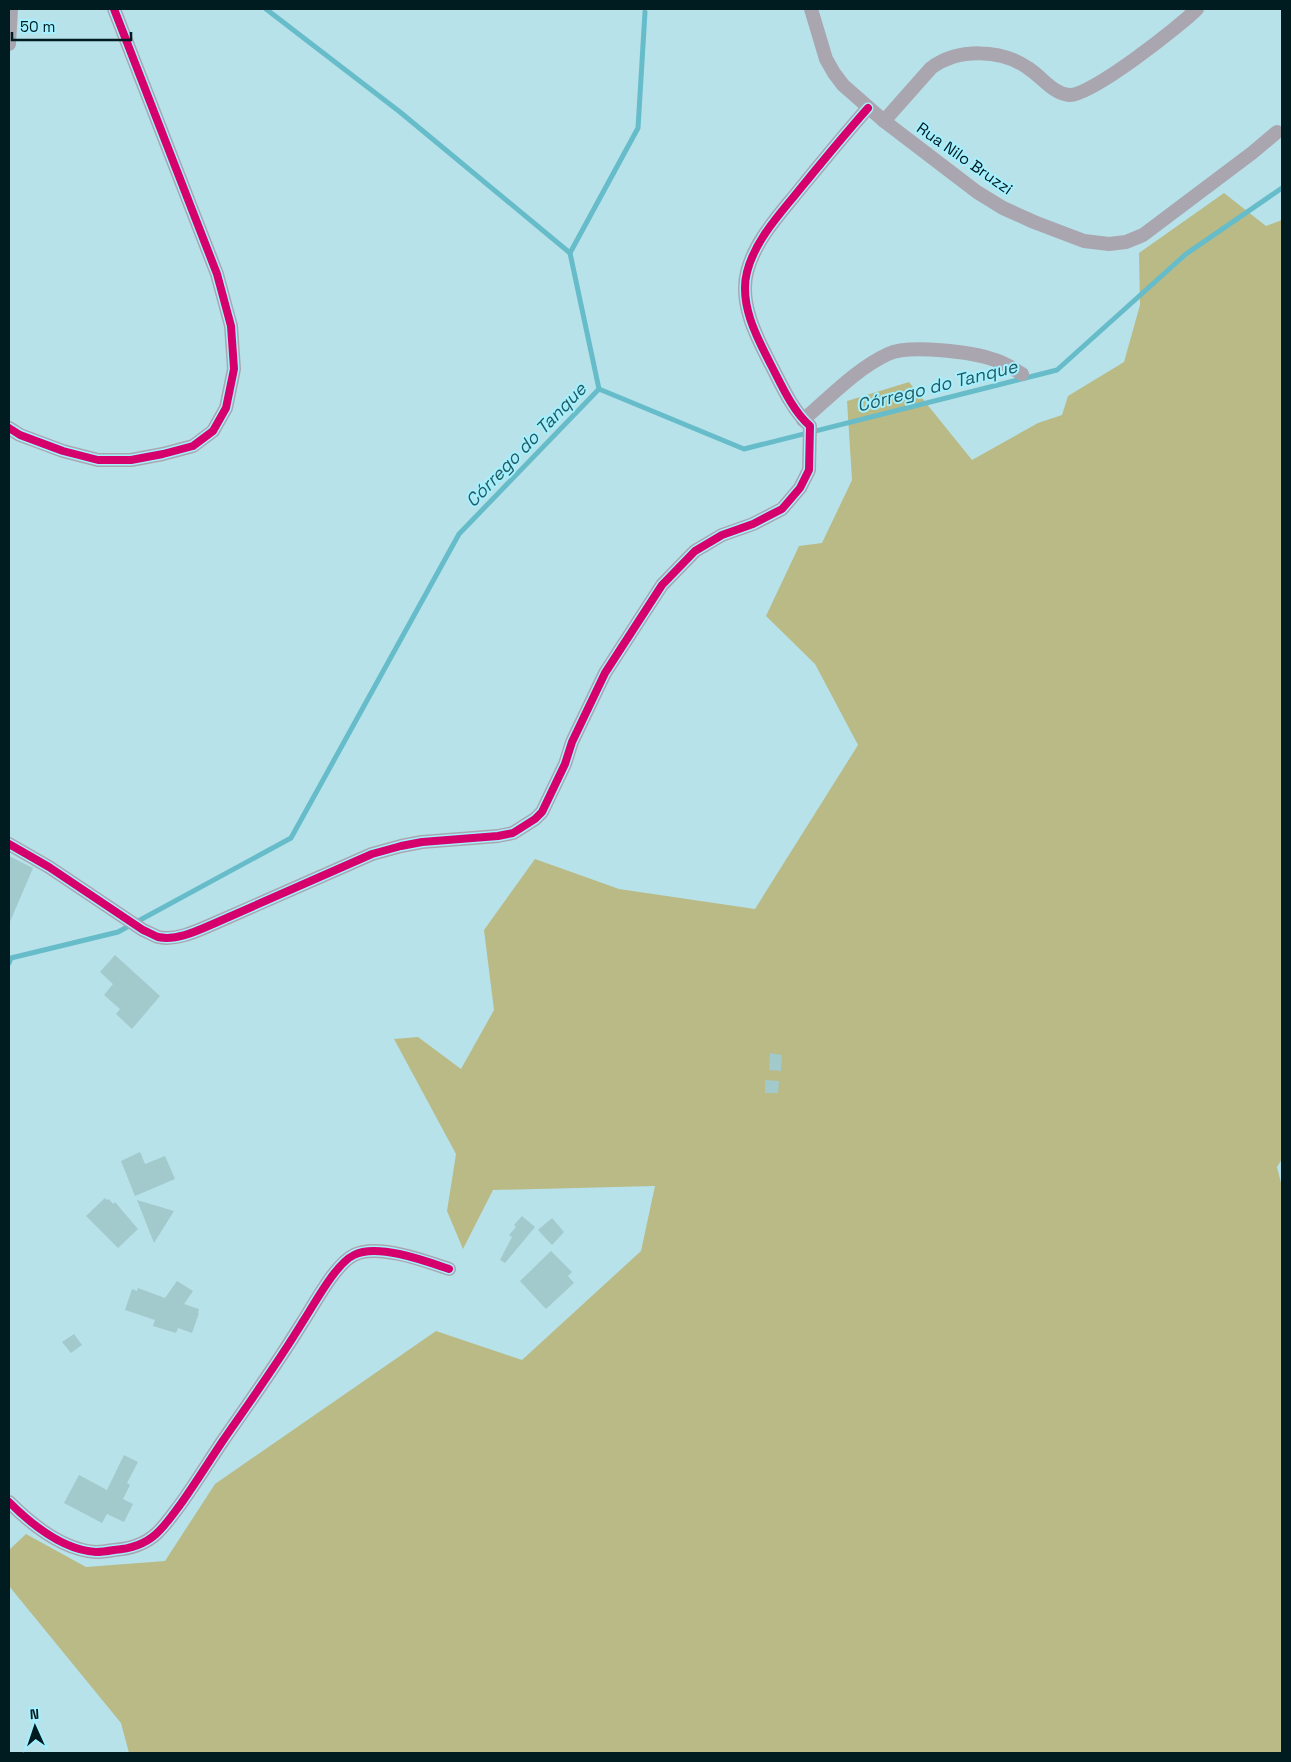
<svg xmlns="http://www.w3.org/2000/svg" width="1291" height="1762" font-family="'Space Grotesk',sans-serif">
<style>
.forest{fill:#b9ba86}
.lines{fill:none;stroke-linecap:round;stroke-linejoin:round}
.stream{stroke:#67bcca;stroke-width:5}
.building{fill:#a2c9cb}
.street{stroke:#aaa6af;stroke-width:14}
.cycleway-casing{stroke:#a4f0fe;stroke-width:11}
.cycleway{stroke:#d6006c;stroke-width:8}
.labels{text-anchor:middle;stroke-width:4;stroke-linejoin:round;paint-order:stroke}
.street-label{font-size:16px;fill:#001c21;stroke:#a4f0fe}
.water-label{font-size:18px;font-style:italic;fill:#215b64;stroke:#a4f0fe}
</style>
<rect width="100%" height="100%" fill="#b8e2ea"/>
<path class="forest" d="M1224,193L1266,226L1282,220V1159L1277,1167L1282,1187V1753H129L121,1723L9,1586V1550L26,1534L86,1567L165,1561L215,1484L436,1331L522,1360L641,1251L655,1186L493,1190L463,1249L447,1211L456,1154L394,1039L418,1037L461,1069L494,1010L484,930L535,859L619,889L755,909L858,745L815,664L766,616L799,546L822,543L852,480L847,401L909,382L972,460L1038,423L1062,415L1068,396L1124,362L1140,305L1139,253Z"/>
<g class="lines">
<g class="stream">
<path d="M266,9L400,112L570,253"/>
<path d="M599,389L570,253L638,128L645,12"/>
<path d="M9,963L11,958L118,932L291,838L459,534L599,389L744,449L1057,370L1186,254L1282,188"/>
</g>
</g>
<g class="building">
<path d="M9,856L33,868L9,924Z"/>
<path d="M115,955L160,996L132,1029L116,1014L120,1009L104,995L113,984L100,972Z"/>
<path d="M770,1053L782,1055L781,1071L769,1070Z"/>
<path d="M765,1080L779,1081L778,1093H765Z"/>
<path d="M140,1152L145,1164L165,1156L175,1179L135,1196L121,1161Z"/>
<path d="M105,1198L107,1200L109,1199L113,1204L115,1202L138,1229L118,1248L86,1216Z"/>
<path d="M137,1200L174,1211L154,1243Z"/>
<path d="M522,1216L535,1227L505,1263L500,1260L512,1237L509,1235L516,1227L514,1225Z"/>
<path d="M552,1218L564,1232L552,1245L538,1230Z"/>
<path d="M551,1251L572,1272L568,1276L574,1283L546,1309L520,1281Z"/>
<path d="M177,1281L193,1291L184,1304L199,1309L198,1313H199L192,1333L178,1328L176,1333L153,1326L155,1320L125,1310L132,1289L137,1291L138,1288L165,1298Z"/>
<path d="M74,1334L82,1345L71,1353L62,1342Z"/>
<path d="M124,1455L138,1462L127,1483L130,1485L123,1499L133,1504L124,1522L107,1514L102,1523L64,1503L79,1475L107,1490Z"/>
</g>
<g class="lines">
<g class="street">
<path d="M811,9L826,59L834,73L843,85L884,121L977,192L1003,208L1034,222L1084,241L1109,244L1126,242L1143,235L1252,153L1277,132"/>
<path d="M9,44L11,9"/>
<path d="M884,121L931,68C958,48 1001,49 1028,68C1042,77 1052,93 1069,95C1090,97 1180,26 1197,9"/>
<path d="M803,420C830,397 856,369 888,354C909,344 973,352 995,360C1005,363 1014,369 1022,374"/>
<path d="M9,428L20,435L63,451L98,460H131L163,454L193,446L213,431L226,408L234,369L231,326L217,274L114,9"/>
<path d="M9,844L49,867L143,930C148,932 153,935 158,937C176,941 197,931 213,924L372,854L401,846L422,842L498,836L513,833L535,819L542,812L565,764L572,742L605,673L662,585L695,551L722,535L753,524L782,509L800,488L809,470L810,426C792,410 781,384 770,363C756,336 739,303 747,272C755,240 780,214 800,189C822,162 845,134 868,108"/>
<path d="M9,1502C31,1524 62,1550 96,1552C102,1552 108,1551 114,1550C129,1549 145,1544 156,1534C165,1526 173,1514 180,1505C195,1484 208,1463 222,1442C249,1403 277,1364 302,1323C314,1305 335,1264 354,1255C377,1243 426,1261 449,1269"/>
</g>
<g class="cycleway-casing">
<g id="cycleway">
<path d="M9,428L20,435L63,451L98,460H131L163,454L193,446L213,431L226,408L234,369L231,326L217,274L114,9"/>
<path d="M9,844L49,867L143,930C148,932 153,935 158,937C176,941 197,931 213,924L372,854L401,846L422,842L498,836L513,833L535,819L542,812L565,764L572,742L605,673L662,585L695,551L722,535L753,524L782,509L800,488L809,470L810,426C792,410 781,384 770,363C756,336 739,303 747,272C755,240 780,214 800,189C822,162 845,134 868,108"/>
<path d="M9,1502C31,1524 62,1550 96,1552C102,1552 108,1551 114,1550C129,1549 145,1544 156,1534C165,1526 173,1514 180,1505C195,1484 208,1463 222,1442C249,1403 277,1364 302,1323C314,1305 335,1264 354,1255C377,1243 426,1261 449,1269"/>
</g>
</g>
<use href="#cycleway" class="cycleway"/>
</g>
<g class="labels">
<g class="street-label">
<text transform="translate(965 158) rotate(35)" y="6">Rua Nilo Bruzzi</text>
</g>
<g class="water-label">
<text transform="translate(937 386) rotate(-14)" y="6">Córrego do Tanque</text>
<text transform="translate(526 445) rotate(-46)" y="6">Córrego do Tanque</text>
</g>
</g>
<rect width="1291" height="1762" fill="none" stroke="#001c21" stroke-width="20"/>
<g transform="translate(35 1727) rotate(357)" stroke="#a4f0fe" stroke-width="4" paint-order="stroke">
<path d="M0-4L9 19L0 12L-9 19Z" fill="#001c21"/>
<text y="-8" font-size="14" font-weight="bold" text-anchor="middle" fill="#001c21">N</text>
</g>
<path d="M12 32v8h119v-8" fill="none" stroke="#001c21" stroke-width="2.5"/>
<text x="20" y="32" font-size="15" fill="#001c21" stroke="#a4f0fe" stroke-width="4" paint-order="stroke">50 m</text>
</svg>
